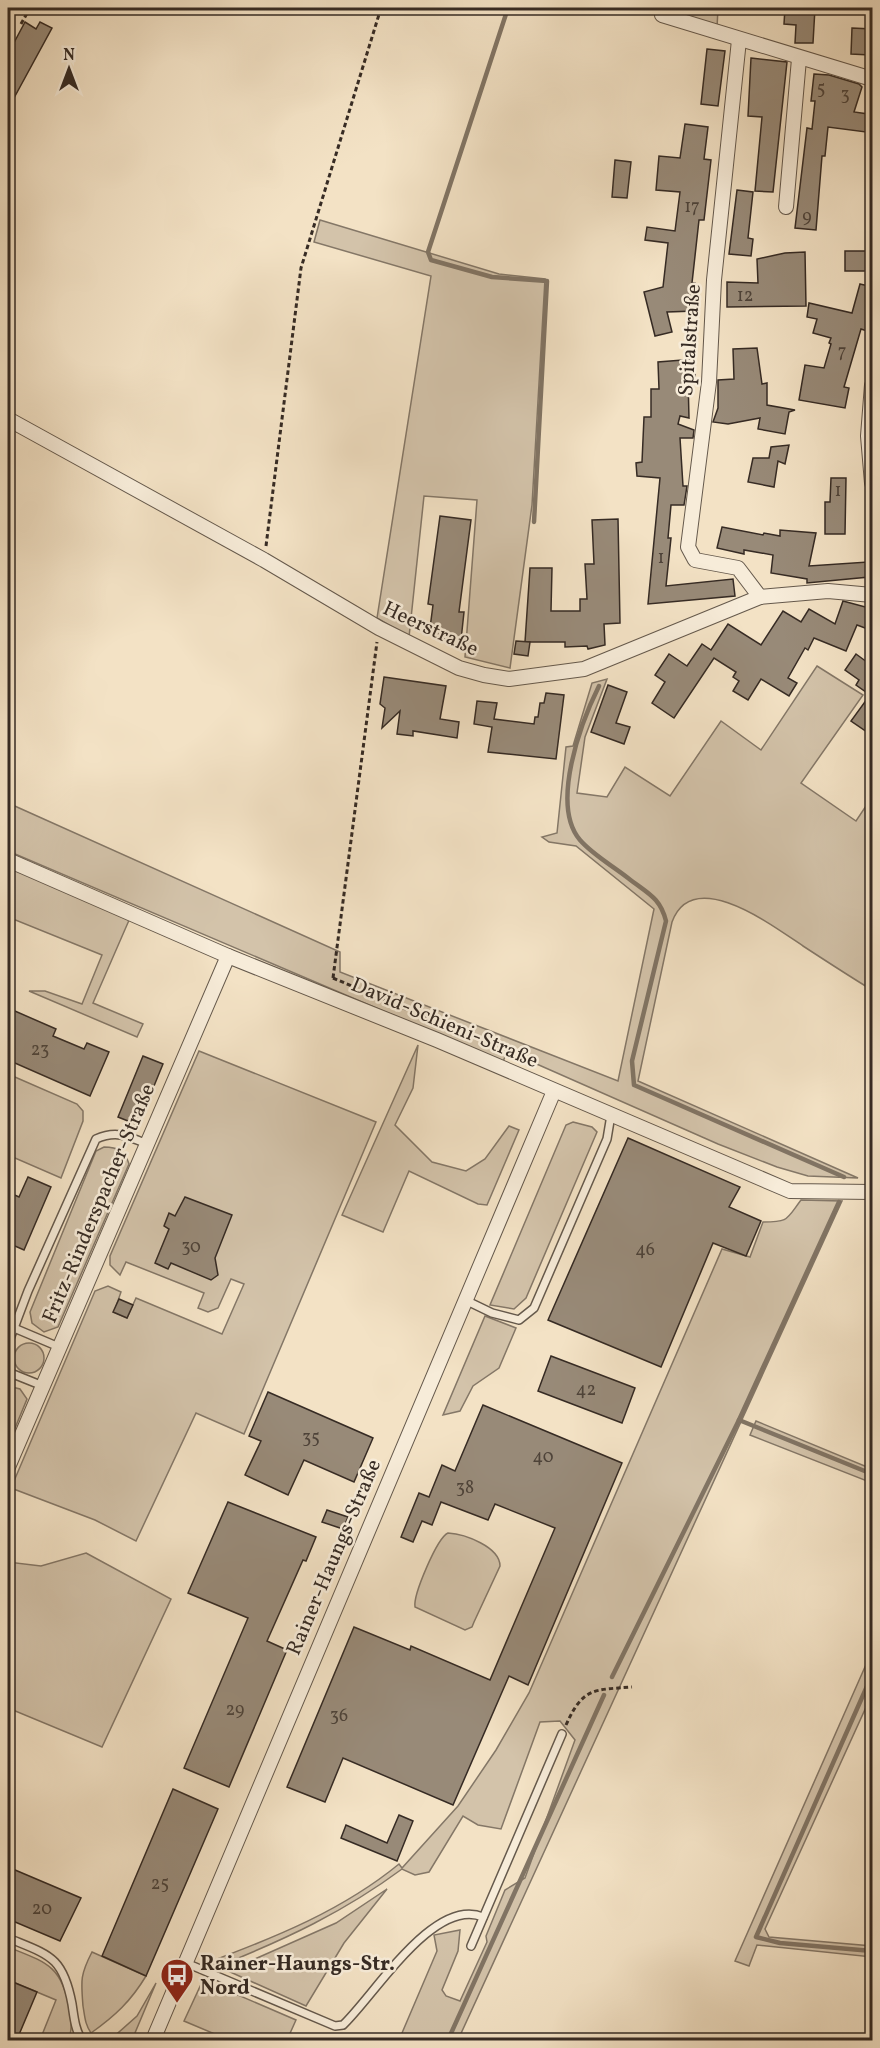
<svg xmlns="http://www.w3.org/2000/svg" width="880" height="2048" font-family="Vollkorn,serif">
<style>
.green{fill:#d3c3aa;stroke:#847767;stroke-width:1.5}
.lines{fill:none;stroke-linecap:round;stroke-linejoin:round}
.stream{stroke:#817464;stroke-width:4.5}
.building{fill:#988a78;stroke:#362b24;stroke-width:1.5}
.service-casing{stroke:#65594c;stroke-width:10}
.minor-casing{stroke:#65594c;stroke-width:16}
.path{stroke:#362b24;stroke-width:3;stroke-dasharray:4.5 3;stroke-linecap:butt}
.service{stroke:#f7ecd9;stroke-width:7}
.minor{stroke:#f7ecd9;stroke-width:14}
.labels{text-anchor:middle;stroke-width:5;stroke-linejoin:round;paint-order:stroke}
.number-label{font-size:18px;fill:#4e4339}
.street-label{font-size:21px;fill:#362b24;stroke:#f7ecd9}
.poi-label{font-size:21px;font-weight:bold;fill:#362b24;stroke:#f7ecd9;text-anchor:start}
</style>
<rect width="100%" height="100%" fill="#f3e2c5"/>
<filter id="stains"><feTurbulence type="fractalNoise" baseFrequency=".00333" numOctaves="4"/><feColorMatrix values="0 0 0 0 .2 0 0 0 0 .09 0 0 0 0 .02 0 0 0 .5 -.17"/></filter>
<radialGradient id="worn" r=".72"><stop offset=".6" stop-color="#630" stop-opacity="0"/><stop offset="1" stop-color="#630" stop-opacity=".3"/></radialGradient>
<g class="green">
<path d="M676,8H718L717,28L676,15Z"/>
<path d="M320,220L499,274L545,279L532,505L510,668L465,657L477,500L424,496L409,637L377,618L431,276L314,242Z"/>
<path d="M817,666L863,695L801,783L856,821L872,797V990C849,976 826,961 803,946C773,926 693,865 672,922L638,1081L858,1178L808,1176L777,1167L718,1144L507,1051L503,1062L8,851V803L340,952V972L618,1081L654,909L576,846L549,842L542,837L557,833L566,747L573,746L592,683L607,679L585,737L577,793L607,797L625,767L670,796L721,721L761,750Z"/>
<path d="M8,866L130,918L93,1003L143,1024L137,1037L29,991H45L82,1004L102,955L8,917Z"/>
<path d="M418,1045L413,1088L395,1125L432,1162L466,1171L485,1159L509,1126L519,1130L487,1205L478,1204L409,1171L383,1232L342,1215Z"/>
<path d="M199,1051L376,1122L244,1434L196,1413L136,1541L95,1520L11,1488L95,1291L108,1286L121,1292L114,1312L127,1318L136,1298L222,1334L244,1284L231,1279L218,1308L208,1312L198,1308L204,1293L126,1262L120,1275L110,1265V1256Z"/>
<path d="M8,1074L77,1104L83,1111V1121L61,1178L8,1155Z"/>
<path d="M573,1122L592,1127L597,1132L526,1298L514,1309L490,1305L566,1125Z"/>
<path d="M104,1147C118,1147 125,1151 129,1164L58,1327L44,1332L32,1323L30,1312L96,1151Z"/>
<path d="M801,1200L842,1201L458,2040H399L437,1951L434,1935L460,1930L458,1951L442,1990L446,1996L460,2001L487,1942L486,1936L505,1890L525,1878L575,1740L560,1721L540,1722L501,1829L478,1825L463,1816L429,1872L415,1875L402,1869C344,1912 286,1939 219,1966L209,1962C276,1937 343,1910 399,1864L402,1868L458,1806L496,1750L529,1693L722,1249L750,1257L763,1222C789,1222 786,1220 801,1200Z"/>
<path d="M485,1316L516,1328L499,1368L473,1386L460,1411L443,1415Z"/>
<circle cx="29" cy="1358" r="15"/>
<path d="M8,1386L20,1389L27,1399L8,1445Z"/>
<path d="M756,1421L872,1469V1483L750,1435Z"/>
<path d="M448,1533C465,1534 500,1547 500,1566L474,1622L472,1627L465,1630L415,1607C413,1595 437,1538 448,1533Z"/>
<path d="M86,1553L171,1599L102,1747L8,1708V1562L41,1566Z"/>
<path d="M872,1651V1694L765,1929L769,1937L872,1946V1957L757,1945L749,1966L735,1961Z"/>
<path d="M387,1889L344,1943L306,2006L228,1971L336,1923Z"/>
<path d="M8,1947C45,1962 62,1965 69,2008C71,2020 73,2030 68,2040H40L56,2000L8,1980Z"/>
<path d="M92,1952L146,1976C131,2001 115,2016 91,2033C85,2024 85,2018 83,2006C81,1981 80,1975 92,1952Z"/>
<path d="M203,1980L296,2020L287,2040H229L184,2021Z"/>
<path d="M156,1983L132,2040H110L137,2016Z"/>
</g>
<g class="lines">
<g class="stream">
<path d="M508,8L428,252L431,260L492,277L547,281L534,522"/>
<path d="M599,686C581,722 550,805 580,840C593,855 613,866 628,878C647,893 660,897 666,921L632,1061L634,1085L844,1177"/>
<path d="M839,1202L739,1420L872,1474"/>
<path d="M872,1675L756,1937L780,1943L872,1951"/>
<path d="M612,1677L739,1420"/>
<path d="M448,2040L604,1695"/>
</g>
</g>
<g class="building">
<path d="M785,8H815L813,43H795L796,25L784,24Z"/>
<path d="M25,22L36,29L40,22L52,28L8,109V54Z"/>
<path d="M852,28L872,29L870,55L851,54Z"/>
<path d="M707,49L725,51L718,106L701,104Z"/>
<path d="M751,58L787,62L773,192L755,191L762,117L748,116Z"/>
<path d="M814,74L829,75L859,84L862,87L854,112L868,114L866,132L828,127L825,156H822L816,230L795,228L807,128L812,129L815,101H811Z"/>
<path d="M685,124L708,127L704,159L711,160L704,220H699L692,283H695V311L667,312L672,332L655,336L644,292L663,287L668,243L645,240L647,227L675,231L680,192L656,190L659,156L680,158Z"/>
<path d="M615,160L631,162L627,198L612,197Z"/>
<path d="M737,190L753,192L748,238L753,239L751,256L729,254Z"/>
<rect x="845" y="251" width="21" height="20"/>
<path d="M805,252L806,306L727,307V282L758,283L757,259L785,253Z"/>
<path d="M860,284L873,287V333L861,329L844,387L849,388L845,408L799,400L805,365L824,368L831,344L829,343L831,338L813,333L817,319L807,317L809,303L852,313Z"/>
<path d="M757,348L762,384L767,383V405L795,410L789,412L785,434L758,429L760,418L728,424L713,422L718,408V380L734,379L733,349Z"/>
<path d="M695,359V377H688L689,418L680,416L678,424L694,430L693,438H680L683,486H687L684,505H671L668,538H671L666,586L733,579L735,596L648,604L660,478L637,476L636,463L642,462L644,417H651V389H659L658,362Z"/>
<path d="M789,445L785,464L778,461L774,487L748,482L753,458H769L771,447Z"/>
<path d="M831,478H846L845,534H825V502H830Z"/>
<path d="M440,516L471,520L459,612H464L461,640L436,637L437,628H430L433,605L428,604Z"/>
<path d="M618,519L620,623L604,624L605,645L588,649L587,646L565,647V642H525L530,568H552L551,611H580V599H587L585,564H594L592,520Z"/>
<path d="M722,527L763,535L764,533L780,536V530L816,533L809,566L868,562L869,577L807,583V579L771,573L773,555L744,550V554L717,548Z"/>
<path d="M843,601L873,609V631L857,625L846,651L814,638L808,650L805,648L788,678L797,683L789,696L761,679L748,700L733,691L739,681L733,677L736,672L714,658L674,718L652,703L665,682L655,675L669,654L687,666L702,644L711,650L728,624L761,645L783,611L801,622L809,609L835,624Z"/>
<path d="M516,641L530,642L528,656L514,654Z"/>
<path d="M856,654L871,665L873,662V736L851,721L870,695L856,685L859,680L845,670Z"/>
<path d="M384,677L446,686L440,719L459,722L457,738L413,731V736L397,734L400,711L382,728L385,708L380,704Z"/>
<path d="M608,685L627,692L616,723L630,727L624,744L591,732Z"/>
<path d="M546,693L564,695L556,759L488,752L492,727L474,724L477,701L497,703L494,719L534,724L535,717H538L540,703H544Z"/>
<path d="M8,1008L56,1029L53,1036L84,1049L87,1043L109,1052L90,1096L8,1060Z"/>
<path d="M143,1056L163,1064L138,1125L118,1117Z"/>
<path d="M628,1138L740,1187L729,1207L761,1221L746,1256L713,1243L661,1367L548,1320Z"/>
<path d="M28,1177L51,1187L24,1250L8,1243V1192L19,1197Z"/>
<path d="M185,1197L232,1215L215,1258L218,1275L211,1280L171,1263L168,1269L155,1263L169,1229L164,1226L169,1213L175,1216Z"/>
<path d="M119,1299L133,1305L127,1318L113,1312Z"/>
<path d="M551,1356L635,1388L622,1423L538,1391Z"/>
<path d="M268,1392L373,1438L354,1482L304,1460L288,1495L245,1475L261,1441L249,1436Z"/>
<path d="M483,1405L622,1463L528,1685L509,1676L453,1805L343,1758L325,1802L287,1787L354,1627L410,1650L411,1646L490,1680L555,1528L495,1504L488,1520L441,1502L432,1525L422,1521L413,1542L401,1537L419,1493L429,1497L442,1465L455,1471Z"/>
<path d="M228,1502L316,1537L306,1561L303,1560L267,1641L287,1650L229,1787L184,1768L248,1618L188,1593Z"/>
<path d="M327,1510L348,1517L343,1529L322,1522Z"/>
<path d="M173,1789L218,1809L146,1976L102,1956Z"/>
<path d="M399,1815L413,1821L397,1861L341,1838L346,1825L387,1843Z"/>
<path d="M8,1867L81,1898L60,1941L8,1919Z"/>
<path d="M8,1980L37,1992L18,2037L8,2032Z"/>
</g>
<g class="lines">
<g class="service-casing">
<g id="service">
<path d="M465,1300L492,1313L519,1320L534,1308L607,1139L611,1115"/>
<path d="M14,1328L59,1347"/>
<path d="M8,1344L28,1291L96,1139C116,1130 128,1136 147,1144"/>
<path d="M8,1372L43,1386"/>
<path d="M8,1938C49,1955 63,1956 72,2004C74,2017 75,2030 82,2040"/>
<path d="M471,1946L562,1734"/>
<path d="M186,1963L335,2026L343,2025C374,1996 434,1896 483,1917"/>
</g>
</g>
<g class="minor-casing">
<g id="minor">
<path d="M662,15L872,79"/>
<path d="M739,40L714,280L709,382L688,547L695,560L738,568L760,597"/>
<path d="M786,207L799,59"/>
<path d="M872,385L868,436L872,483"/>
<path d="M8,419L264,560L379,628L459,668L484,675L509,679L584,669L760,597L828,591L872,595"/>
<path d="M8,860L228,956L437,1040L790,1191L872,1192"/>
<path d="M8,1467L228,956"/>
<path d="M153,2040L554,1091"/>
</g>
</g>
<g class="path">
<path d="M633,8L649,12"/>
<path d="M21,24L30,8"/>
<path d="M266,546L301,268L381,8"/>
<path d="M333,978L436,1022"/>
<path d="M333,978L377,642"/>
<path d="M566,1725C583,1687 594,1690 632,1687"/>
</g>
<use href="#service" class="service"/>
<use href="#minor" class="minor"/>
</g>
<defs>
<g id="bus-pin" transform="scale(1.725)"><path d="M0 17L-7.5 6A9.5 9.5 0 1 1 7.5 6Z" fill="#8f2418" stroke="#f7ecd9"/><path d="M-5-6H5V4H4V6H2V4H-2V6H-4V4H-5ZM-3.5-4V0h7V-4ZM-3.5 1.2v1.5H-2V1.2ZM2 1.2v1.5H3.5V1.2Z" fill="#fff"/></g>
</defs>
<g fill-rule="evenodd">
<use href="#bus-pin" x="177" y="1975"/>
</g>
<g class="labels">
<g class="number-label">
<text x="821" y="94">5</text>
<text x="845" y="100">3</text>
<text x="692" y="212">17</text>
<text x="807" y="222">9</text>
<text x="745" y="301">12</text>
<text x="842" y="357">7</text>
<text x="838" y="496">1</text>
<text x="661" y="563">1</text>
<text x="40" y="1055">23</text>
<text x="191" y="1252">30</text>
<text x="645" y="1255">46</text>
<text x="586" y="1395">42</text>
<text x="311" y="1443">35</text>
<text x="543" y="1462">40</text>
<text x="465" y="1493">38</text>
<text x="235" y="1715">29</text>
<text x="339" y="1721">36</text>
<text x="160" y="1889">25</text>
<text x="42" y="1914">20</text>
</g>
<g class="street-label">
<text transform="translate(689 340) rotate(-86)" y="7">Spitalstraße</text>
<text transform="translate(431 628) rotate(25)" y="7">Heerstraße</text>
<text transform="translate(445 1022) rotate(23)" y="7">David-Schieni-Straße</text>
<text transform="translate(98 1203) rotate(-67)" y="7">Fritz-Rinderspacher-Straße</text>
<text transform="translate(333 1557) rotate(-67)" y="7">Rainer-Haungs-Straße</text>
</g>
<g class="poi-label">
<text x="200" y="1970">Rainer-Haungs-Str.<tspan x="200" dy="24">Nord</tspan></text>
</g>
</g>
<rect width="880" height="2048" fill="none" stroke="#f3e2c5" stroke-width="30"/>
<rect x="9" y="9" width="862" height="2030" fill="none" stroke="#362b24" stroke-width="3"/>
<rect x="15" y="15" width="850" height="2018" fill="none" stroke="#362b24" stroke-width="1.5"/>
<g transform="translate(69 69)" stroke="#f7ecd9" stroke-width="4.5" paint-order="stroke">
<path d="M0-4.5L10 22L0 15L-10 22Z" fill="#362b24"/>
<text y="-9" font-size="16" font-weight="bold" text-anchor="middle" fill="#362b24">N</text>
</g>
<rect width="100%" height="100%" filter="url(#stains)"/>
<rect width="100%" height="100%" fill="url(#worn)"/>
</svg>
